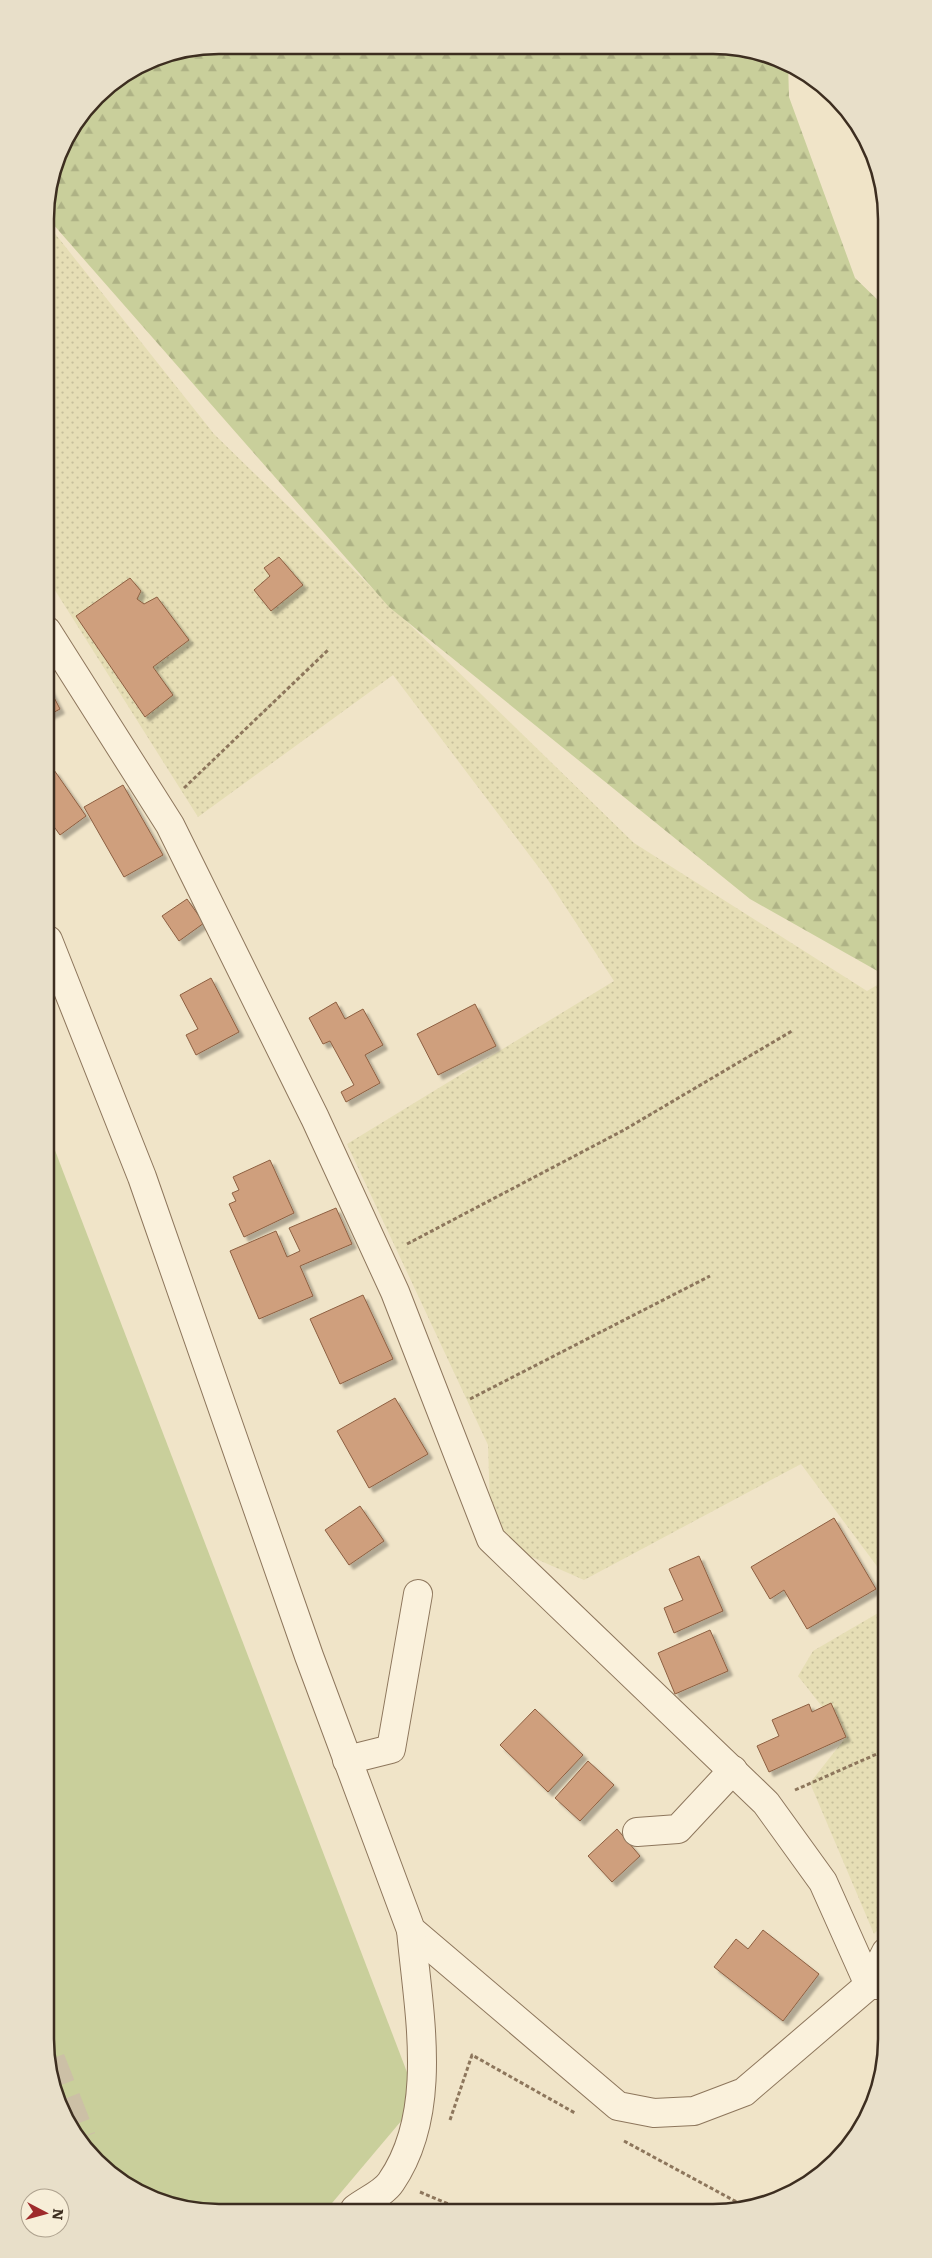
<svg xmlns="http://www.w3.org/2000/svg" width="932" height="2258" font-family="Literata,serif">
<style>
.farmland{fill:url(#farmland-dots)}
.grass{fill:#c9cf9b}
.forest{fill:url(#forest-firs)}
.building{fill:#cf9f7d;stroke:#8d5f41;filter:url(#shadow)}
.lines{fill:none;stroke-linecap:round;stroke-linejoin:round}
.highway-tunnel{stroke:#ccc0a6;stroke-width:28;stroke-dasharray:28 14;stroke-linecap:butt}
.minor-casing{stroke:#8d765c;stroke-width:30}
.path{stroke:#8d765c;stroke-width:3;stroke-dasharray:4 2.5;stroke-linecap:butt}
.minor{stroke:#faf1dc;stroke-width:28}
.rim{fill:none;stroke:#3d2e20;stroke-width:2.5}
</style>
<defs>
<pattern id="farmland-dots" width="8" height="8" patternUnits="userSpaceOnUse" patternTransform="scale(1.25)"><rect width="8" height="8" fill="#e6deb5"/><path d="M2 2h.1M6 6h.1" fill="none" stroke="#c6bf9b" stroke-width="1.8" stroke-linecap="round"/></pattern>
<pattern id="forest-firs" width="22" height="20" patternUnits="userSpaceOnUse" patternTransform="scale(1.25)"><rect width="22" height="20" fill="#c9cf9b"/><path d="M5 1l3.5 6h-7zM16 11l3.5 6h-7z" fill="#aeb285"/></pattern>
<filter id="shadow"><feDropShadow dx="4.5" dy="4.5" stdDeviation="1" flood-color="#0004"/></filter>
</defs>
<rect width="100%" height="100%" fill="#f0e4c8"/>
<g class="farmland">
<path d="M45,221L214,434L634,843L867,991L884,981L885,1577L801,1464L584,1580L491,1539L488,1445L347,1144L614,981L546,877L393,675L198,817L46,576Z"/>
<path d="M885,1609L886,1921L874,1934L810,1783L846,1737L798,1676L813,1651Z"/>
</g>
<path class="grass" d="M48,1132L418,2101L327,2209L185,2210L142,2195L96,2162L51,2084Z"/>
<path class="forest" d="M219,45L747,48L788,62L789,97L855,278L882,304L883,972L881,973L750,899L389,607L45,215V207L63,142L104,88L152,58Z"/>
<g class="building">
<path d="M279,557L303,585L271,611L254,590L270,576L264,568Z"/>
<path d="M130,578L141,591L137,599L144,604L157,597L189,640L153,667L173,695L145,717L76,616Z"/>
<path d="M47,684L60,709L47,716Z"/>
<path d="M54,770L86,816L60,835L47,817V774Z"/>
<path d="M123,785L163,855L124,877L84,807Z"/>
<path d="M187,899L204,923L179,941L162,916Z"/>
<path d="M211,978L239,1032L196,1055L186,1035L198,1029L180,995Z"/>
<path d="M336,1002L345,1019L363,1009L383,1045L365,1055L380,1083L346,1102L341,1092L354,1085L330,1041L323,1044L309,1018Z"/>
<path d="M475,1004L496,1046L438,1075L417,1034Z"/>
<path d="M270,1160L294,1213L244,1237L229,1204L236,1201L232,1193L239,1190L233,1177Z"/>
<path d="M336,1208L352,1244L300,1266L313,1296L259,1319L230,1251L276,1231L287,1257L300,1251L289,1228Z"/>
<path d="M363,1295L393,1359L340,1384L310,1319Z"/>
<path d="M395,1398L428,1454L369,1488L337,1431Z"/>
<path d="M360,1506L384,1541L349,1565L325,1530Z"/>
<path d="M834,1518L876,1589L807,1629L784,1590L770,1599L751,1567Z"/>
<path d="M699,1556L723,1611L674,1633L664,1608L683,1600L669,1569Z"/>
<path d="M710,1630L728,1671L675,1694L658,1653Z"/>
<path d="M831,1703L846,1737L769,1772L757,1746L779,1736L772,1720L809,1704L812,1712Z"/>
<path d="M535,1709L583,1755L548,1792L500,1745Z"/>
<path d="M588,1761L614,1785L580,1821L555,1798Z"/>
<path d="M617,1829L640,1856L612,1882L588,1856Z"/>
<path d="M763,1930L819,1974L783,2021L714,1967L736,1939L748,1949Z"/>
</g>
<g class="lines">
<path class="highway-tunnel" d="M51,2059L82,2138"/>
<g class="minor-casing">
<g id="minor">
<path d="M47,631L170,825L315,1118L395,1292L491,1539L766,1803L823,1882L869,1985H882"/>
<path d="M48,940L142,1177L309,1656L411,1930L618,2106L654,2113L694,2111L744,2092L869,1985L886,1952"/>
<path d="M347,1760L391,1749L418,1594"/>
<path d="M637,1832L678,1829L733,1770"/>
<path d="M355,2209C365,2201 384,2193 391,2182C440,2111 418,2010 411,1930"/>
</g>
</g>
<g class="path">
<path d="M184,788L328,650"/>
<path d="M407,1244L624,1130L792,1031"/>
<path d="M470,1399L710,1276"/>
<path d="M795,1790L886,1750"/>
<path d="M450,2120L472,2055L575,2113"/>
<path d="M624,2141L746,2207"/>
<path d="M420,2192L458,2208"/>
</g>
<use href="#minor" class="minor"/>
</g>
<path d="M0 0H932V2258H0ZM219 54H713A165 165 0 0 1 878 219V2039A165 165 0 0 1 713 2204H219A165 165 0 0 1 54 2039V219A165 165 0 0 1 219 54Z" fill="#e8dfc9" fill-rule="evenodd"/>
<path class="rim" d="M219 54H713A165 165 0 0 1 878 219V2039A165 165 0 0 1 713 2204H219A165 165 0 0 1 54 2039V219A165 165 0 0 1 219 54Z"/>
<g transform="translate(45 2213) rotate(96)"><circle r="24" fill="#f7eed8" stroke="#ada18e"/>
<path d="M0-4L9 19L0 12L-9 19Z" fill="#9e2a2b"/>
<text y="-8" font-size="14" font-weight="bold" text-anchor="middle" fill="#3d2e20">N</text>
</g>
</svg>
